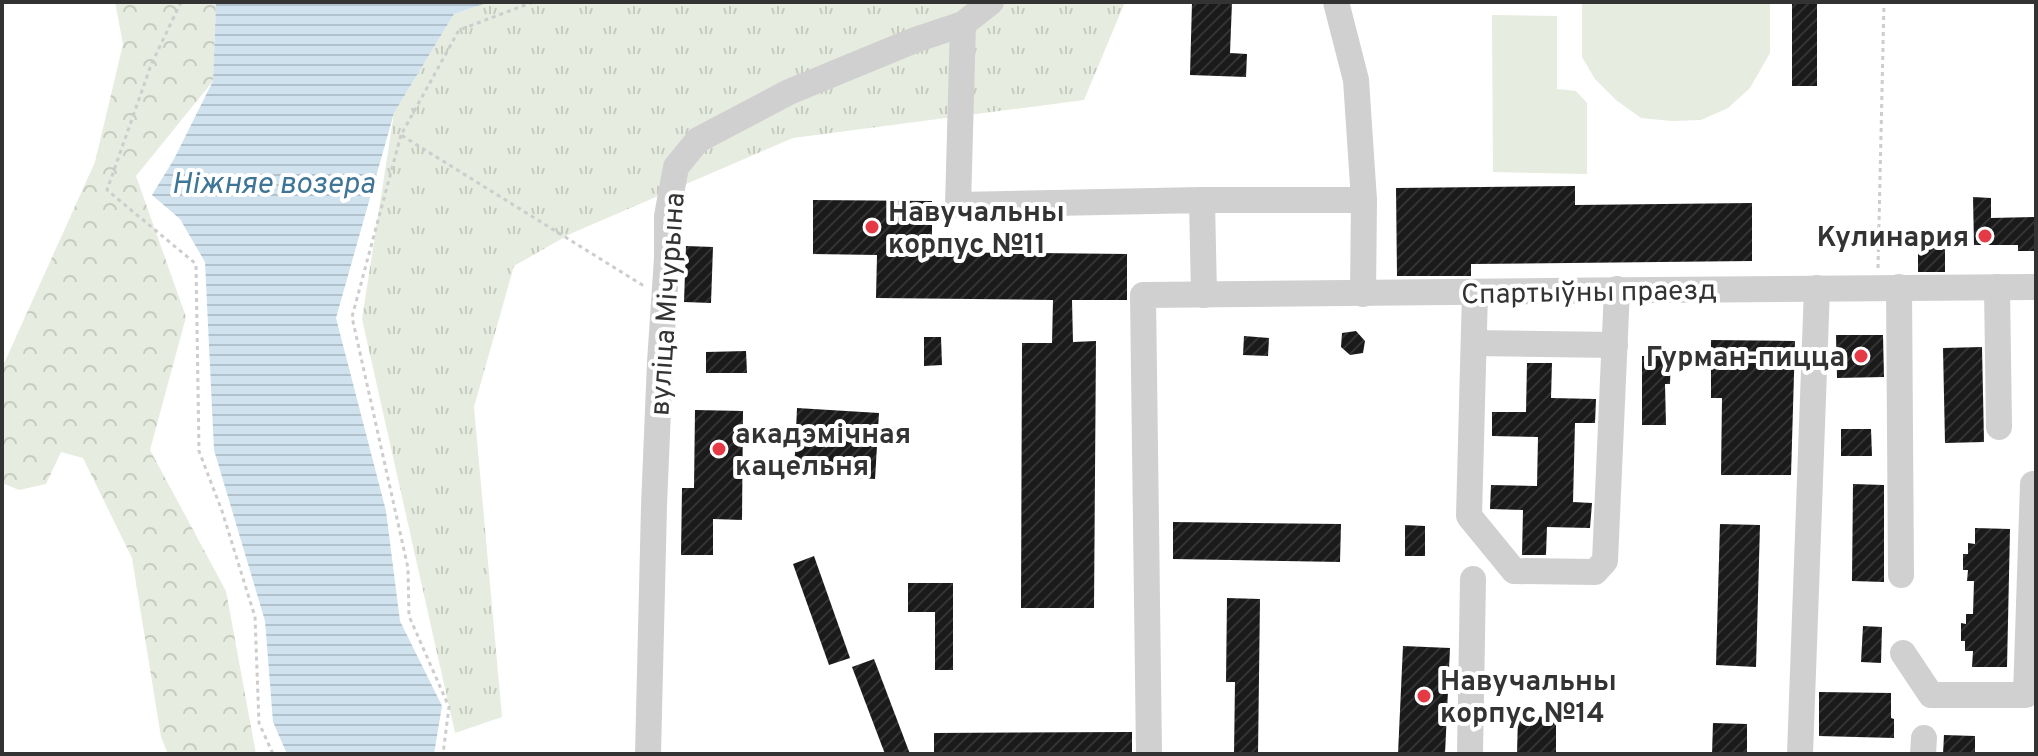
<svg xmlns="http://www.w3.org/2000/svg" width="2038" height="756" font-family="Overpass,sans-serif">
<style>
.grass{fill:url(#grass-tufts)}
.forest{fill:url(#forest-crowns)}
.pitch{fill:#e6ecdf}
.water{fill:url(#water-rules)}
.building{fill:url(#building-hatch)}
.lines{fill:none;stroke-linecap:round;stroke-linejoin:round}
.path{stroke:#cdcdcd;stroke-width:3;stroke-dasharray:4 4;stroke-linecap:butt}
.minor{stroke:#d0d0d0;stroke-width:26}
.poi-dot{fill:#e63946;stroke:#fff;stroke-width:3}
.labels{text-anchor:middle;stroke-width:8;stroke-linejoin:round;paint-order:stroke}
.poi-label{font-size:28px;font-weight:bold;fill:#333;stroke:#fff;text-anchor:start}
.street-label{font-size:28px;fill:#333;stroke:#fff}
.water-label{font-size:30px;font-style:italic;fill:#3f7597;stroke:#fff}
</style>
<defs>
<pattern id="grass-tufts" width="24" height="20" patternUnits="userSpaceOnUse" patternTransform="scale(2)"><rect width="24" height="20" fill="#e6ecdf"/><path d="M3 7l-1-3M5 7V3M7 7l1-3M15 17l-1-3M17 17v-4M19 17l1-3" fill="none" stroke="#c6cbc0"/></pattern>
<pattern id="forest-crowns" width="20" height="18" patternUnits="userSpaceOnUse" patternTransform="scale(2)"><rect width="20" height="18" fill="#e6ecdf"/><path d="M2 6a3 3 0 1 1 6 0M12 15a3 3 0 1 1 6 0" fill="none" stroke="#c6cbc0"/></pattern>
<pattern id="water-rules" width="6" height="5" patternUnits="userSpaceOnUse" patternTransform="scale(2)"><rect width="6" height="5" fill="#cfe2ee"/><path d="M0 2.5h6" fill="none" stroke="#b2c2cd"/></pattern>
<pattern id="building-hatch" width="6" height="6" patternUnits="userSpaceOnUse" patternTransform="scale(2)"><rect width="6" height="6" fill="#1a1a1a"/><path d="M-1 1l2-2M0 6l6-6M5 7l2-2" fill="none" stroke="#333"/></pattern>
</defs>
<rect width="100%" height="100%" fill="#fff"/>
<path class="grass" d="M490,2H1125L1084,100L793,138L570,234L514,266L474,407L502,717L455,733L362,319L394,113L454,14Z"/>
<path class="forest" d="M115,2H216L213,81L136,176L186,317L150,450L226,591L256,754H168L161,737L132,558L83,458L61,452L46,484L19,490L2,483V368L95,162L123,44Z"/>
<g class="pitch">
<path d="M1582,2H1770V53L1750,88L1728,108L1701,120L1671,121L1641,118L1616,100L1595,79L1582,57Z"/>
<path d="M1492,15L1557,16V89L1576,91L1587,103V174L1493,172Z"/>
</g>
<path class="water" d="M216,2H490L454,14L394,113L336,318L386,511L400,621L442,706L434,754H287L273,722L265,621L214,450L205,262L180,219L152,195L174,159L213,81Z"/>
<g class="building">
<path d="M1192,2H1232L1230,53L1247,54L1246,77L1190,75Z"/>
<rect x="1792" y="2" width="25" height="84"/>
<path d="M1575,186V205L1752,203V261L1471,264V276H1397L1396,188Z"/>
<path d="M1973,197L1991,198V218L2036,217V251H2018V245H1974Z"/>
<path d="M813,200L932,201V252L1127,254V300H1072L1073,342L1096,341L1094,608H1021L1022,343H1052L1053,300L876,298L877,255L813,254Z"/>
<rect x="1918" y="244" width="27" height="28"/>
<path d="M686,246L713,247L711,303L684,302Z"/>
<path d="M1356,331L1365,341L1363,353L1350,355L1341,347L1342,333Z"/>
<path d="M1836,335H1883L1884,377L1837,378Z"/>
<path d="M1244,336L1269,338L1268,356L1243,355Z"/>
<path d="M924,337H941L942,365L924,366Z"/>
<path d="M1711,340L1795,341L1791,475H1721L1722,398H1711Z"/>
<path d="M1982,347L1984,442L1945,443L1943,348Z"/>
<path d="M746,351L747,373H706V352Z"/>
<path d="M1642,356H1671L1670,384H1665L1666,425H1642Z"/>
<path d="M1527,363H1552L1551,398L1596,399L1595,423H1575L1573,502L1592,503L1590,528L1547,527L1546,555H1522L1523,510L1490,509L1491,485L1537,486L1538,437L1492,436V412H1526Z"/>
<path d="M797,408L879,413L875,479L794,474Z"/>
<path d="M695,410L743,411L742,520L713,519V555H681L682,488H694Z"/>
<path d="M1841,429H1871L1872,456H1841Z"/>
<path d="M1853,484L1884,485V582L1852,581Z"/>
<path d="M1173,522L1341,524L1340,562L1173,559Z"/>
<path d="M1720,524L1760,525L1756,667L1716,665Z"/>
<path d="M1405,525L1425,526V556H1405Z"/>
<path d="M1975,528L2010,529L2007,667H1972L1973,651H1965V641H1961V623L1966,624V614H1973L1974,581H1967L1968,570H1963V554H1968V543L1975,544Z"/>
<path d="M814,556L850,658L829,665L793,564Z"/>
<path d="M908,583H953V670H935V612H908Z"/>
<path d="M1227,598L1260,599L1258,754H1234L1235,682H1226Z"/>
<path d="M1863,626L1882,627L1881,663L1861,662Z"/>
<path d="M1403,646L1450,648L1445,754H1398Z"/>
<path d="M874,659L910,754H885L852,667Z"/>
<path d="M1819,692L1891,693V718L1894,719V738L1819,736Z"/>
<path d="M1518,716L1556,717V754H1517Z"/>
<path d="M1713,723L1747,724V754H1712Z"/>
<path d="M1132,732V754H934V733Z"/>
<path d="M1944,735L1975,736V754H1943Z"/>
</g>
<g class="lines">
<g class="path">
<path d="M181,2L151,65L107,190L196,264L199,451L222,511L255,617L259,723L273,754"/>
<path d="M533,2L459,30L401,135L644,286"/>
<path d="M401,135L352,317L408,568L409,616L449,707L443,754"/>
<path d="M1878,268L1884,2"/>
</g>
<g class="minor">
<path d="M1336,2L1356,80L1364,200"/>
<path d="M963,24L958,205L1202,200L1204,295"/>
<path d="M1202,200H1364L1363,294"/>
<path d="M1899,287L1901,575"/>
<path d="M1997,287L1999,427"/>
<path d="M1475,292L1469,516L1514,571L1595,572L1605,561L1617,289"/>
<path d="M1474,343L1615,345"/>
<path d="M1903,653L1931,695H2026L2033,484"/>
<path d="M648,754L654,506L660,362L667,258V216L676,167L698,140L789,92L915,40L963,24L991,2"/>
<path d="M1149,754L1143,295C1441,292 1738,289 2036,287"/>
<path d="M1470,754L1473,579"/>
<path d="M1800,754L1817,288"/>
<path d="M1923,754L1924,738"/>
</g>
</g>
<g class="poi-dot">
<circle cx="872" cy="227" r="8"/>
<circle cx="1985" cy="236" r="8"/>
<circle cx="1861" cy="356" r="8"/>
<circle cx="719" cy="449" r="8"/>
<circle cx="1424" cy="696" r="8"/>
</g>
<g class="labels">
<g class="poi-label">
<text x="888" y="221">Навучальны<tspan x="888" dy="32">корпус №11</tspan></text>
<text x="1969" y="246" text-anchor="end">Кулинария</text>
<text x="1845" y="366" text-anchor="end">Гурман-пицца</text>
<text x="735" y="443">акадэмічная<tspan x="735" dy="32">кацельня</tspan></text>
<text x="1440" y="690">Навучальны<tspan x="1440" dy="32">корпус №14</tspan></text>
</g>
<g class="street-label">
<text transform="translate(1589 291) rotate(-1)" y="10">Спартыўны праезд</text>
<text transform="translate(666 304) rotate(-86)" y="10">вуліца Мічурына</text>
</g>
<g class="water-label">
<text x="273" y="193">Ніжняе возера</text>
</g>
</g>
<rect width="2038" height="756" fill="none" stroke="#333333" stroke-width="8"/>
</svg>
